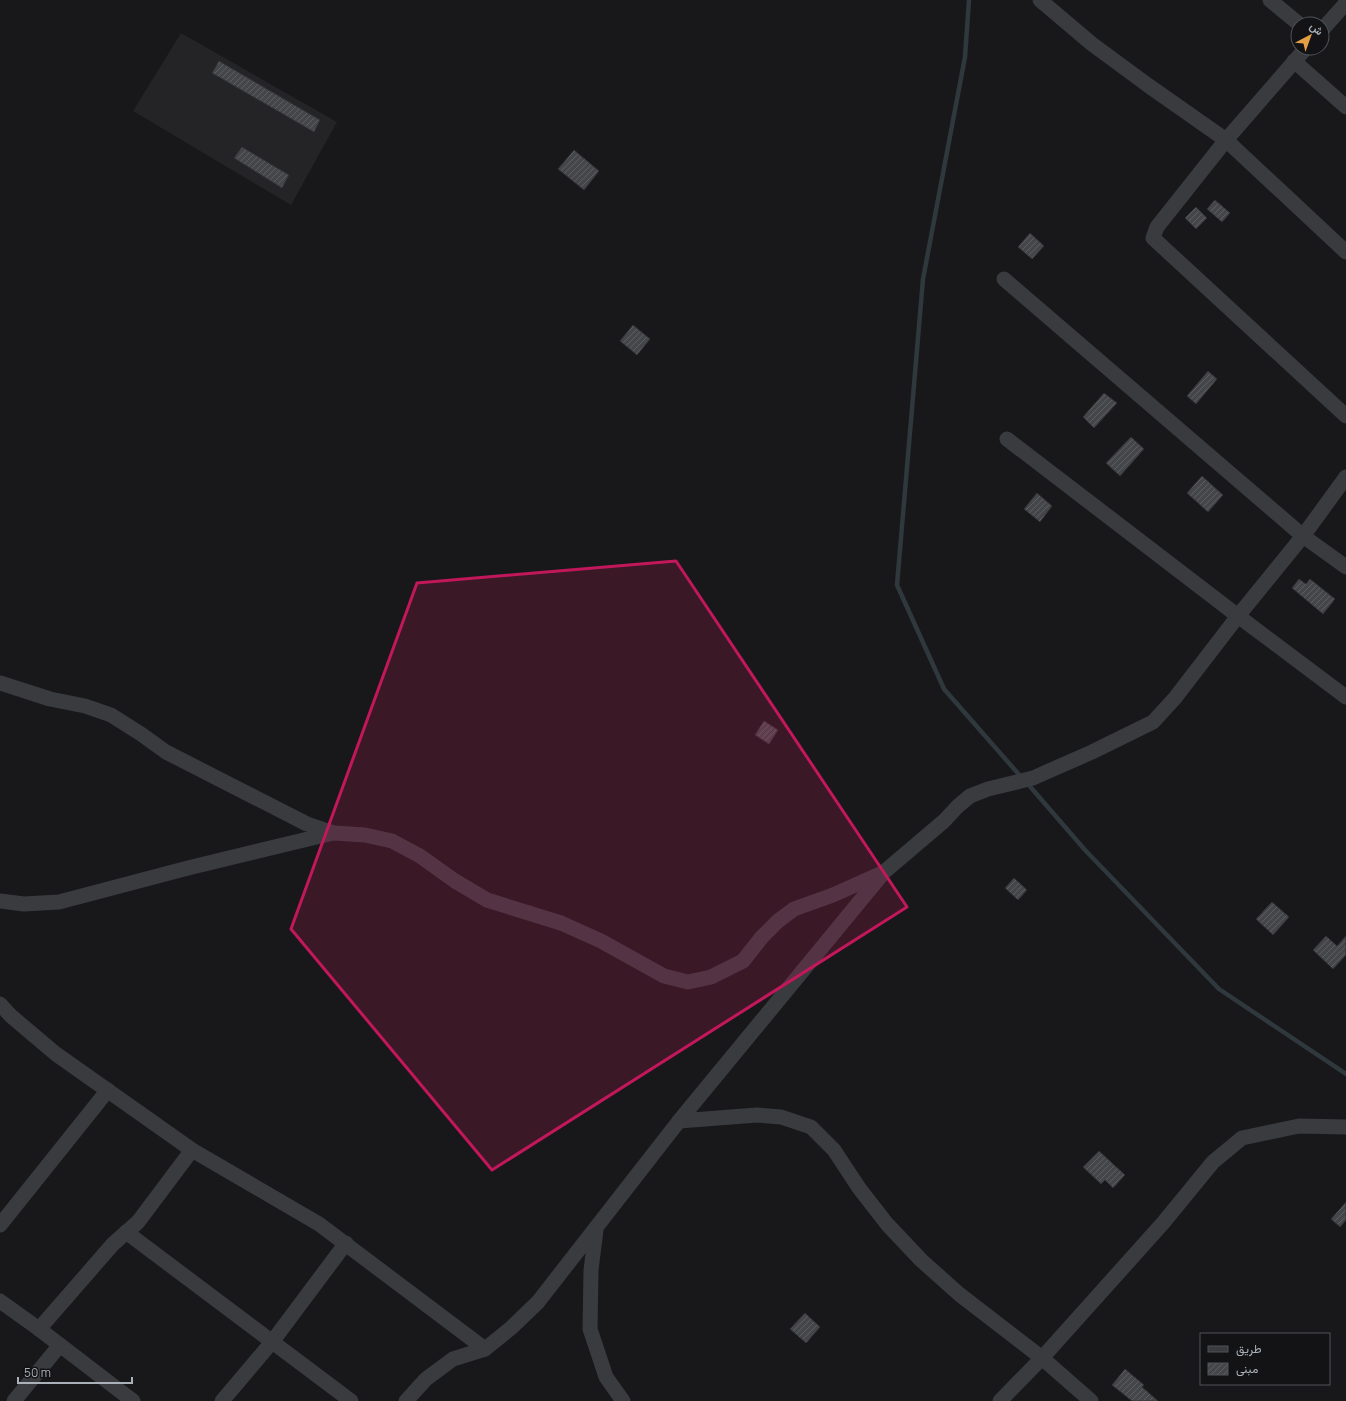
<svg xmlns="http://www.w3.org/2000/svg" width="1346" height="1401" viewBox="0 0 1346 1401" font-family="Manrope,Vazirmatn,sans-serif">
<defs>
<pattern id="building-hatch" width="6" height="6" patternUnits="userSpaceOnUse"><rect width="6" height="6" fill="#45464a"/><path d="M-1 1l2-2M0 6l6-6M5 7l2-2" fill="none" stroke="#5d5e62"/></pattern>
</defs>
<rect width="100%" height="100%" fill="#18181a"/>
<polygon fill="#242427" points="181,33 337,122 291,205 133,111"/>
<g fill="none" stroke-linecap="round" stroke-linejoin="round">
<g stroke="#2f383d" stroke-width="4.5">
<polyline points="969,0 965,57 923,279 897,585 944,689 1022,778"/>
<polyline points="1027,783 1085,850 1219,989 1346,1074"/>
</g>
</g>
<g fill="url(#building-hatch)" stroke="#323236">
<polygon points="219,61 320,120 314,132 212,73"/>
<polygon points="242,147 289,175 282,188 234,158"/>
<polygon points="574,150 599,171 584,190 558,169"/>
<polygon points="1215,200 1230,213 1222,222 1207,209"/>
<polygon points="1196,207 1207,218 1196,229 1185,218"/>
<polygon points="1030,233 1044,246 1032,259 1018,247"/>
<polygon points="633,325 650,339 637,355 620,341"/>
<polygon points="1208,371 1217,379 1196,404 1187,396"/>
<polygon points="1104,393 1117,403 1094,428 1083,417"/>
<polygon points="1131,437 1144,449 1120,476 1106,463"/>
<polygon points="1202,476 1223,495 1208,512 1187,493"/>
<polygon points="1037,493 1052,506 1040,522 1024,509"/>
<polygon points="1299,579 1306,584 1310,579 1335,599 1323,614 1292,588"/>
<polygon points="764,721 778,730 769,744 755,735"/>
<polygon points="1014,878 1027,890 1018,900 1005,888"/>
<polygon points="1272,902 1289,917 1273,935 1256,919"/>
<polygon points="1326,936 1337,946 1346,936 1346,955 1333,969 1313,950"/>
<polygon points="1099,1151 1125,1175 1113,1188 1105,1180 1101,1184 1083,1167"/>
<polygon points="1346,1202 1346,1220 1340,1227 1331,1219"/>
<polygon points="805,1313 820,1327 806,1343 790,1329"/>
<polygon points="1125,1369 1144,1385 1142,1387 1158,1401 1132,1401 1112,1385"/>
</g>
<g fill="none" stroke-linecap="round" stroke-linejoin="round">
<g stroke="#393b3f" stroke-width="15">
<polyline points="1040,0 1092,44 1149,86 1226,140 1346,252"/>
<polyline points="1270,0 1299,24"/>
<polyline points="1322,30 1346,3"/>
<polyline points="1306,48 1226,140 1157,227 1153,238 1346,416"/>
<polyline points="1294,61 1346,107"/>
<polyline points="1004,279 1303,536 1346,567"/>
<polyline points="1007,439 1238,616 1346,697"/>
<polyline points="0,683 50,699 85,706 111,715 141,734 166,752 307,824 334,833 365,835 392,841 420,856 455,881 487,900 561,923 601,941 664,976 688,982 711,977 743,961 762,937 778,921 794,909 833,895 882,873"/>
<polyline points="0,901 24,904 59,902 188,868 333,833"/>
<polyline points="0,1004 11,1016 56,1054 192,1150 319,1224 485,1349"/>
<polyline points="679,1121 757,1115 781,1117 811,1127 834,1150 859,1188 887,1224 921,1260 959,1294 1042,1358 1091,1401"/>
<polyline points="0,1225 108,1090"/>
<polyline points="596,1230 591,1270 590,1329 606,1377 623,1401"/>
<polyline points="126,1232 351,1401"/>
<polyline points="0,1301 39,1329 133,1401"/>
<polyline points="39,1329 113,1244 138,1222 192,1150"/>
<polyline points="14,1401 60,1345"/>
<polyline points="222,1401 272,1342 346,1243"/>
<polyline points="406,1401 426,1379 453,1359 485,1349 511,1328 538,1302 679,1121 884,872 944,821 958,806 970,796 988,789 1033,778 1092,752 1153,722 1175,698 1238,616 1303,536 1346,477"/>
<polyline points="1000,1401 1042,1358 1163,1223 1213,1162 1242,1138 1299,1126 1346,1127"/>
</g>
</g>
<path fill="#c2185b" fill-opacity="0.2" stroke="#c2185b" stroke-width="3" stroke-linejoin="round" d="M 676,561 L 907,907 L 492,1170 L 291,929 L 417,583 Z"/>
<rect x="1200" y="1333" width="130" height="52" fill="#131315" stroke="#505257"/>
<rect x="1208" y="1346" width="20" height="6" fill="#393b3f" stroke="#505257"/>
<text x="1236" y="1353" font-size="12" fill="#abb1b9">طريق</text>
<rect x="1208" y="1363" width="20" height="12" fill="url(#building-hatch)" stroke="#505257"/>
<text x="1236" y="1373" font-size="12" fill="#abb1b9">مبنى</text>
<g transform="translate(1310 36) rotate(41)"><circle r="19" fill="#131315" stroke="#505257"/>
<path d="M0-3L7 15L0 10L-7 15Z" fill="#e59f45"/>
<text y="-6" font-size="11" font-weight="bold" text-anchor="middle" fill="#abb1b9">ش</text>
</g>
<path d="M18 1377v6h114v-6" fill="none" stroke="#abb1b9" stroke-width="2"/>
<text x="24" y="1377" font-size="12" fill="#abb1b9" stroke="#131315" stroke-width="3" paint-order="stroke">50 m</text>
</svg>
